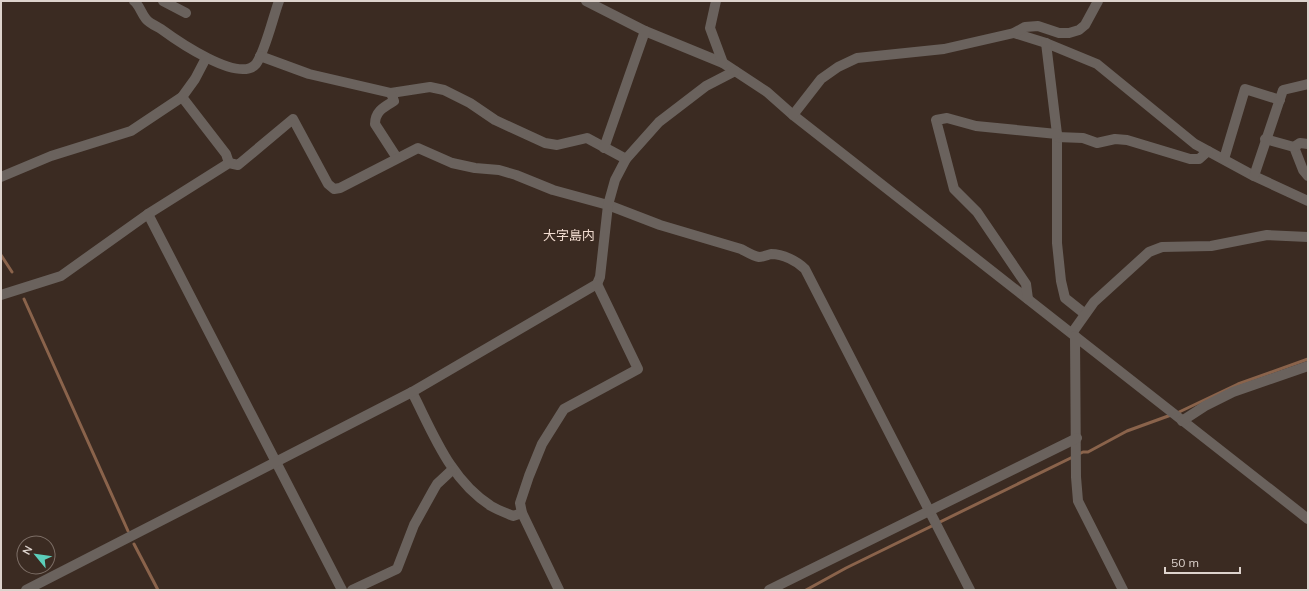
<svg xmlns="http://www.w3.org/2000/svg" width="1309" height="591" viewBox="0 0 1309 591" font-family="Mulish,'Noto Sans JP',sans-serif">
<rect width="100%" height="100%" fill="#3b2b22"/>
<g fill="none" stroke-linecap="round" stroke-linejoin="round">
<g stroke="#8a634b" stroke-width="3">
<polyline points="1,255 12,272"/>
<polyline points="24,299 128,531"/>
<polyline points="1177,413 1238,384 1308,359"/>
<polyline points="134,544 158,590"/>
<polyline points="806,590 846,568 1083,452 1088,452 1127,431 1171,415"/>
</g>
<g stroke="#6a625d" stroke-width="10">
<path d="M 134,1 C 140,6 141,13 146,19 C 149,23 156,26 161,29 C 176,40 239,84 256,64 C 265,52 273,17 279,1"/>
<polyline points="163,1 186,13"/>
<polyline points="586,1 645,31 723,63 767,92 793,115 1308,519"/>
<polyline points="716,1 710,28 723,63"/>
<polyline points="1014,33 1046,43 1097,64 1195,144 1254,176 1308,201"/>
<polyline points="1046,43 1057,134 1057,243 1061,281 1065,298 1085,314"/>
<polyline points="260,56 309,74 391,93 430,87 444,90 470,103 495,120 545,143 557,145 587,138 626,159"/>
<path d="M 391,93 L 394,101 C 384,107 375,111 375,124 L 397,158"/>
<polyline points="182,97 226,154 229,163"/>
<polyline points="793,115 821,79 838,67 857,58 944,49 1014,33 1025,27 1038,26 1059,33 1069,33 1079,30 1085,25 1098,1"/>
<polyline points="1057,137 1083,138 1097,143 1115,139 1127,140 1190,159 1199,159 1208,151"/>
<polyline points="1265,139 1294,147 1303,170 1308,176"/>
<polyline points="1294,147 1300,143 1308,144"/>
<polyline points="604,148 645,31"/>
<polyline points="1224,159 1245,89 1280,100"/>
<polyline points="1254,176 1283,90 1308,84"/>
<polyline points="1,177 51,156 131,131 182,97 195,79 206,58"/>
<polyline points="148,214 342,590"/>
<path d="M 1,295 L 61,276 L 148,214 L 229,163 L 238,165 L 293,119 L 328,184 L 334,189 L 340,188 L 418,148 L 452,163 L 475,168 L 499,170 L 516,175 L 553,190 L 608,205 L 660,225 L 741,249 C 747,252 753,256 759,257 C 763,257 767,255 771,254 C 783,254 797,261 805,269 L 970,590"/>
<polyline points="1028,299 1026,284 977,212 954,189 936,120 947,118 976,126 1057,134"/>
<polyline points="1072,333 1094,302 1149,252 1162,247 1211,246 1267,235 1308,237"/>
<polyline points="1075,336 1076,477 1078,501 1123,590"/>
<path d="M 412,392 C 433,433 450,480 491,506 C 498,510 506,513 513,516 L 522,513"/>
<polyline points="1182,421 1205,406 1233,392 1308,366"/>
<polyline points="26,590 412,392 597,284 600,277 608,205 615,180 626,159 659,122 706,86 735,71"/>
<polyline points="352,590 397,569 414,525 434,489 437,484 452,470"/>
<polyline points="559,590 522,513 520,503 529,476 542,444 564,409 638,369 597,284"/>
<polyline points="769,590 1077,438"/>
</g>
</g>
<g text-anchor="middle" stroke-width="3" stroke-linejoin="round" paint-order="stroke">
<g font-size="13" fill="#f1dcd0" stroke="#3b2b22">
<text x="569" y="240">大字島内</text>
</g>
</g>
<rect width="1309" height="591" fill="none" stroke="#ddd3cd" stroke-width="4"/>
<g transform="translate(36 555) rotate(299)"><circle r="19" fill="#3b2b22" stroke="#7c6e66"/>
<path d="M0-3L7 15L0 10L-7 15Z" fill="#5cceba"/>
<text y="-6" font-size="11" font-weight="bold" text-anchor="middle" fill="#ddd3cd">N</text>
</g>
<path d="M1165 567v6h75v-6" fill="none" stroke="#ddd3cd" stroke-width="2"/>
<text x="1171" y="567" font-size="12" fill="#ddd3cd" stroke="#3b2b22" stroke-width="3" paint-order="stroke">50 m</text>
</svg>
